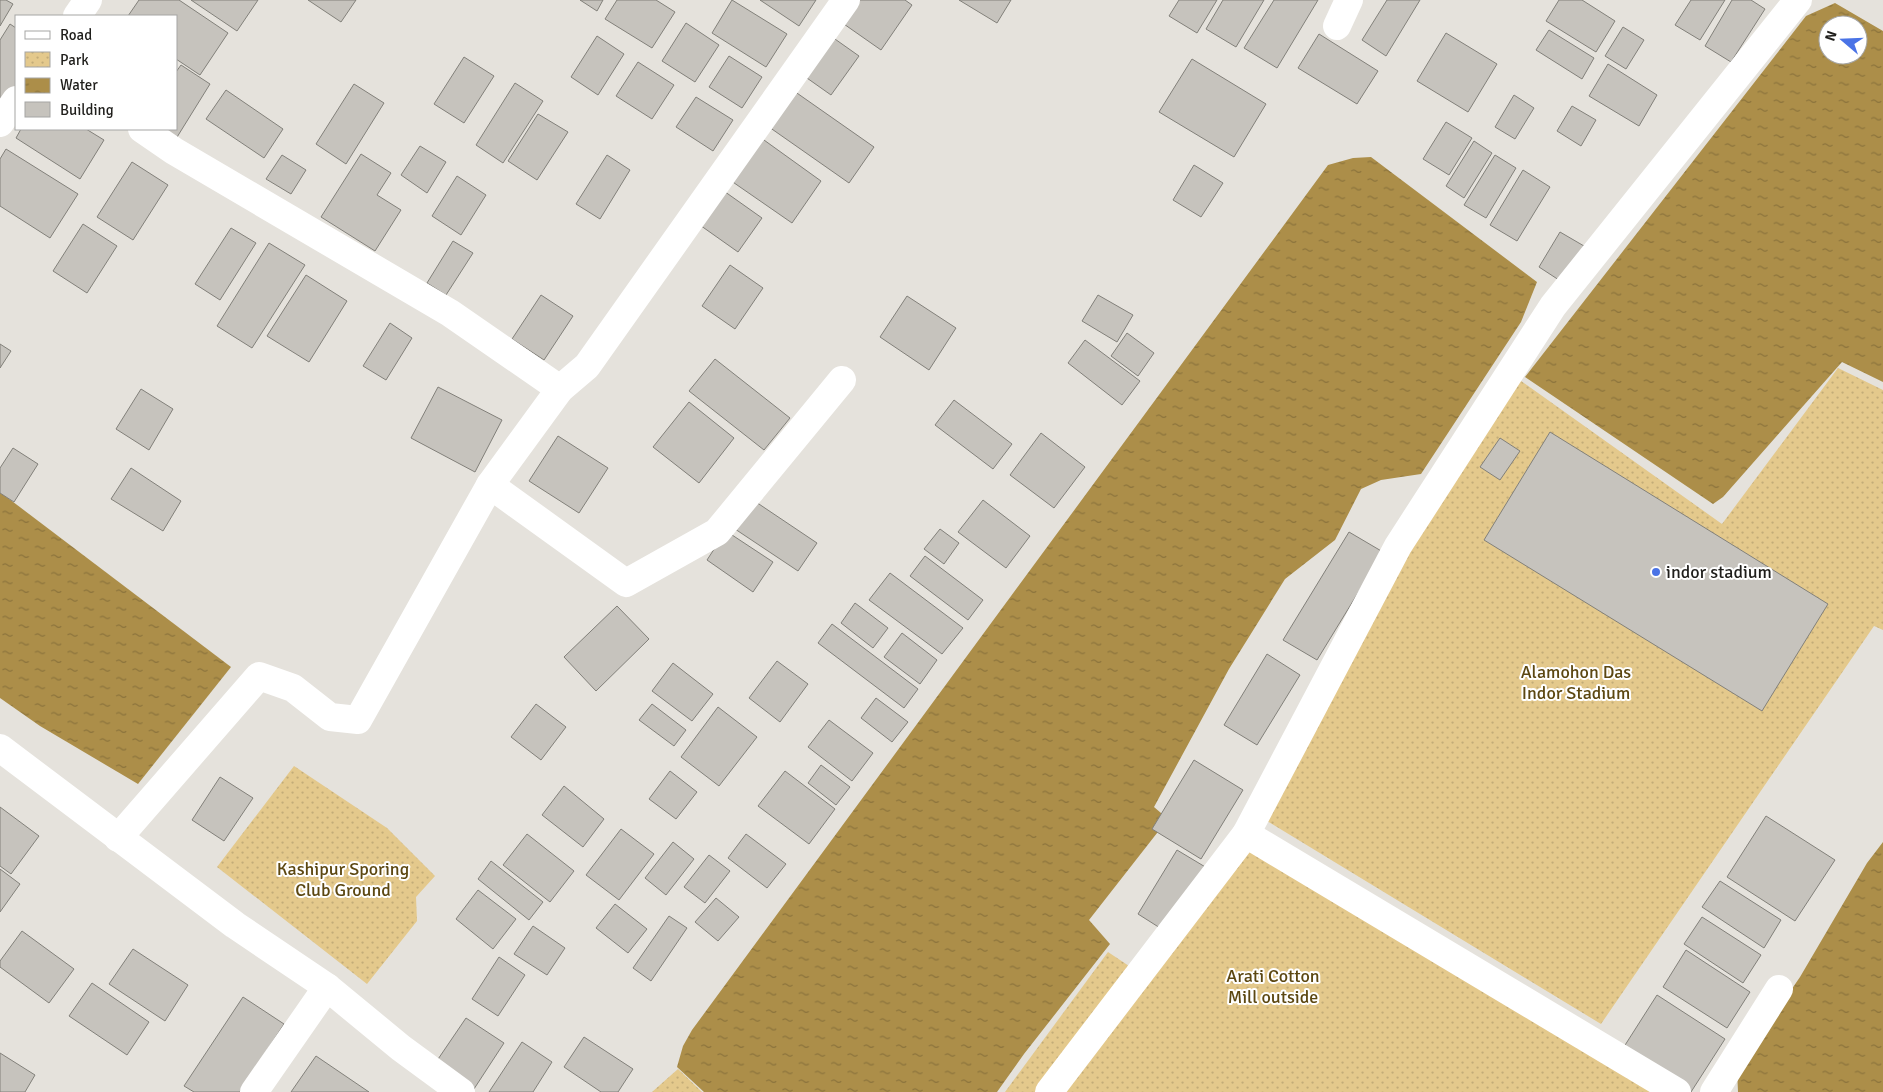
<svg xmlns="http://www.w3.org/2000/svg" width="1883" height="1092" viewBox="0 0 1883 1092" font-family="Signika,sans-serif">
<defs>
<pattern id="park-dots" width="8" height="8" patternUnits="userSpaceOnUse" patternTransform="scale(1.25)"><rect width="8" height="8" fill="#e4c98c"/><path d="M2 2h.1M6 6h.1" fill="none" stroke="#c3ac78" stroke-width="1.8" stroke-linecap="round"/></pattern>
<pattern id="water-ripples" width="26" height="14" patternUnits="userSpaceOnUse" patternTransform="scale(1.25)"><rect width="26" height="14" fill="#ac8e49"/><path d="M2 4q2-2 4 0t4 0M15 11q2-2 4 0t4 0" fill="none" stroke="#8b733c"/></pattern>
</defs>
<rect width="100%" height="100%" fill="#e5e2dc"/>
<g fill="url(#park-dots)">
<polygon points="1838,368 1883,390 1883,630 1874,626 1601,1024 1262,818 1430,505 1514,376 1722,524"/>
<polygon points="294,766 387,828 435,876 416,897 417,921 367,984 217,867"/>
<polygon points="1244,846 1651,1092 1065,1092"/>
<polygon points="1108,952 1132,968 1035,1092 1005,1092"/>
<polygon points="678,1069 702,1092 652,1092"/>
</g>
<g fill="url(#water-ripples)" fill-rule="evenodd">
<path d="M 1835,3 L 1883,31 L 1883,382 L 1842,362 L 1723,497 L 1713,504 L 1525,377 L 1806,16 ZM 1828,25 L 1858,25 L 1858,55 L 1828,55 Z"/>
<polygon points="1371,157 1537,282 1521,322 1421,474 1381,480 1361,489 1335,540 1285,579 1229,669 1154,807 1168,819 1089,920 1110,944 1024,1054 997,1092 704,1092 677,1067 683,1046 692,1030 1328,165 1353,158"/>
<polygon points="0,492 231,667 138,784 40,726 0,698"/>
<polygon points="1883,842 1883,1092 1738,1092 1737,1069 1800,977 1867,863"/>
</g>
<g fill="#c6c3bd" stroke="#82807a">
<polygon points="0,0 6,0 13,4 0,26"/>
<polygon points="139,0 179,0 228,33 200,75 176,59 176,16 128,16"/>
<polygon points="191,0 258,0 237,31"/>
<polygon points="308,0 356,0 341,22"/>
<polygon points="580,0 603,0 597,11"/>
<polygon points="617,0 656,0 675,12 652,48 605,19"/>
<polygon points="732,0 787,34 766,67 712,33"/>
<polygon points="760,0 816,0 799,26"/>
<polygon points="857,0 905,0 912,5 881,50 841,22"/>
<polygon points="959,0 1011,0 997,23"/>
<polygon points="1179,0 1217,0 1197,33 1169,16"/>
<polygon points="1223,0 1264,0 1236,47 1206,29"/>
<polygon points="1274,0 1318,0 1277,68 1244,48"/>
<polygon points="1387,0 1420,0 1386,56 1362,40"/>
<polygon points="1559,0 1582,0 1615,21 1596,52 1546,21"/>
<polygon points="1691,0 1725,0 1700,40 1675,25"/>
<polygon points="1732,0 1751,0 1765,9 1731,62 1705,46"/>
<polygon points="686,23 719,45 695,82 662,61"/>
<polygon points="10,24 16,28 16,86 0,111 0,40"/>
<polygon points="1623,27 1644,40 1626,69 1605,56"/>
<polygon points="1549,30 1594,58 1582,79 1536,50"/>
<polygon points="825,32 859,56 831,95 797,71"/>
<polygon points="1446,33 1497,64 1468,112 1417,81"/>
<polygon points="1319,34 1378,71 1357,104 1298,68"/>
<polygon points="597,36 624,54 598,95 571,77"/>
<polygon points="729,56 762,77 742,108 709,87"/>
<polygon points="464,57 494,76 464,123 434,104"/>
<polygon points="1192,59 1266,104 1234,157 1159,112"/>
<polygon points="638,62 674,85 652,119 616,96"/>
<polygon points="1608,64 1657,95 1639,126 1589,96"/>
<polygon points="181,65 210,84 174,142 153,129 176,129 176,72"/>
<polygon points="515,83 543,101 503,163 476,145"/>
<polygon points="354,84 384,103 346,164 316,144"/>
<polygon points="226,90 283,129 264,158 206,119"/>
<polygon points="794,91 874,147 849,183 769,127"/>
<polygon points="1514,95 1534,108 1515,139 1495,127"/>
<polygon points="696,97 733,120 713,151 676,127"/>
<polygon points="1572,106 1596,120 1581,146 1557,131"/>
<polygon points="538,114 568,132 537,180 508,161"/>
<polygon points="1446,122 1472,138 1449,175 1423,159"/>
<polygon points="21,129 86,129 104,140 80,179 16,138"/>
<polygon points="757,135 821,181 792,223 727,178"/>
<polygon points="1474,141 1492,153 1464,198 1446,186"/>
<polygon points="420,146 446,162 427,193 401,175"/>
<polygon points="6,149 78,194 50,238 0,206 0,159"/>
<polygon points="361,154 391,173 377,195 401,210 375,251 321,217"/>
<polygon points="282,155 306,170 291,194 266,179"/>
<polygon points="607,155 630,170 600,219 576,204"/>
<polygon points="1495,155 1516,168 1486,218 1464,205"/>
<polygon points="132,162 168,185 133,240 97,217"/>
<polygon points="1194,165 1223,183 1201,217 1173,200"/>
<polygon points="1523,170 1550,187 1517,241 1490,225"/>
<polygon points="457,176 486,195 461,235 432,216"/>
<polygon points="721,189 762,218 738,252 697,223"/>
<polygon points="83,224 117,246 87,293 53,271"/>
<polygon points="231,228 256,243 220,300 195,284"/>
<polygon points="1560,232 1584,246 1562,282 1539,267"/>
<polygon points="453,241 473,253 446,295 427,283"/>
<polygon points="269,243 305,265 252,348 217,326"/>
<polygon points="730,265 763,288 735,329 702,306"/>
<polygon points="306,275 347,301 309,362 267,336"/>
<polygon points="541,295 573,316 544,360 512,339"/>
<polygon points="1098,295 1133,315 1117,342 1082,321"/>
<polygon points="907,296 956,328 929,370 880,337"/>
<polygon points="390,323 412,338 386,380 363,366"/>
<polygon points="1127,333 1154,353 1138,376 1111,356"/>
<polygon points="1085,340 1140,381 1122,405 1068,363"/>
<polygon points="0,344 11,351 0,368"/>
<polygon points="715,359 790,418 764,450 689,391"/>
<polygon points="438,387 502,420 475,472 411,438"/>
<polygon points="141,389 173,409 149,450 116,429"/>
<polygon points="954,400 1012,444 993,469 935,425"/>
<polygon points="689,402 734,438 699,483 653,447"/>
<polygon points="1550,432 1828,604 1762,711 1484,540"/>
<polygon points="1041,433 1085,467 1054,508 1010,475"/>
<polygon points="558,436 608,468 579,513 529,481"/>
<polygon points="1500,438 1520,451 1500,480 1480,467"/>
<polygon points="13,448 38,464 14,502 0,493 0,468"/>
<polygon points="131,468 181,501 163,531 111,499"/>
<polygon points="747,496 817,543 798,571 729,525"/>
<polygon points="983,500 1030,536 1006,568 958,532"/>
<polygon points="940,529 959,543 944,564 924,549"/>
<polygon points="726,531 773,562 753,592 707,560"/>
<polygon points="1349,532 1383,552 1317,660 1283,640"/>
<polygon points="925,556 983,600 968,620 910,576"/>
<polygon points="890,573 963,628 942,654 869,600"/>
<polygon points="855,603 888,628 873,648 841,623"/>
<polygon points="617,606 649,639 596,691 564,657"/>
<polygon points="832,624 918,689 904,708 818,643"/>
<polygon points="902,633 937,660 920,684 884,657"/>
<polygon points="1267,654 1300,675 1257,745 1224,725"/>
<polygon points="777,661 808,684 780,722 749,698"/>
<polygon points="673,663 713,694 692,721 652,691"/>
<polygon points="876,698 908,722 892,742 861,718"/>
<polygon points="536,704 566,727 541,760 511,737"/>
<polygon points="652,704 686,730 674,746 639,720"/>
<polygon points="718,707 757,737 719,786 681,757"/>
<polygon points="829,720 873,753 852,781 808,747"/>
<polygon points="1194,760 1243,790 1201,859 1152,829"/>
<polygon points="821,765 850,787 836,805 808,783"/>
<polygon points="670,771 697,792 676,819 649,799"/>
<polygon points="785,771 835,809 809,844 758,806"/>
<polygon points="220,777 253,798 224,841 192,820"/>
<polygon points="564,786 604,819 583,847 542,815"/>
<polygon points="0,807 39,836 11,874 0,866"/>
<polygon points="1766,816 1835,860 1795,921 1727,877"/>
<polygon points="621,829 654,854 619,900 586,875"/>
<polygon points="527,834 574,871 550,902 503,865"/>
<polygon points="746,834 786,864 767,888 728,858"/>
<polygon points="673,842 694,859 666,895 645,878"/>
<polygon points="1177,850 1207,868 1168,933 1138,914"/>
<polygon points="709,855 730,871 705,903 684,887"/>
<polygon points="491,861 543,902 529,920 478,879"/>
<polygon points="0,869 20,884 0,912"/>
<polygon points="1720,881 1781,920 1764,948 1702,907"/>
<polygon points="478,890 516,919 493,949 456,919"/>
<polygon points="716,898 739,917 718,941 695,922"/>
<polygon points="615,904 647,929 628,953 596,928"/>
<polygon points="669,916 687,928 651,981 633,968"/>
<polygon points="1702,917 1761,955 1743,983 1684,944"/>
<polygon points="533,926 565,948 547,975 514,954"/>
<polygon points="22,931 74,969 49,1003 0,967 0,961"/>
<polygon points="133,949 188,985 165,1021 109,984"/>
<polygon points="1686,950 1750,992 1727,1028 1663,987"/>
<polygon points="499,957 525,975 498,1016 472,999"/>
<polygon points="92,983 149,1022 127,1055 69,1016"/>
<polygon points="1657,995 1725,1039 1691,1092 1681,1092 1620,1053"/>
<polygon points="243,997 284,1024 240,1092 194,1092 184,1086"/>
<polygon points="466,1018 504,1043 472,1092 432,1068"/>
<polygon points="584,1037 633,1069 618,1092 601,1092 564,1067"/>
<polygon points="522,1042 552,1062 533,1092 489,1092"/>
<polygon points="0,1053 35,1075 25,1092 0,1092"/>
<polygon points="316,1056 369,1092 291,1092"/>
</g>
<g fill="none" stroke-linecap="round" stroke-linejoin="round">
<g stroke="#fff" stroke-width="28">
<polyline points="77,16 88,0"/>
<polyline points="1337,26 1349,0"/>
<polyline points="0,123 16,100"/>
<polyline points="142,129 174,151 450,313 560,389"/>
<polyline points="490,485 626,583 717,532 842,380"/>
<polyline points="0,748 235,925 327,987 401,1048 461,1092"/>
<polyline points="1246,834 1398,546 1553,306 1798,0"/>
<polyline points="118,838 259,676 293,688 330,717 358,720 490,485 560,389 587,366 846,0"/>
<polyline points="254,1092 327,987"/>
<polyline points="1049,1092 1246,834 1677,1092"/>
<polyline points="1714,1092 1779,989"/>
</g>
</g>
<circle fill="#4a73e6" stroke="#fff" stroke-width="2" cx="1656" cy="572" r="5"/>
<g text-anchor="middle" stroke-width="4" stroke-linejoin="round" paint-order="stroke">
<g font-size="18" fill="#1f1e1b" stroke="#fff" text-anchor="start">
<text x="1666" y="578">indor stadium</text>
</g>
<g font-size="18" fill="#5c4711" stroke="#fff">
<text x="1576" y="678">Alamohon Das<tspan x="1576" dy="21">Indor Stadium</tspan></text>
<text x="343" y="875">Kashipur Sporing<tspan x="343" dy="21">Club Ground</tspan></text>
<text x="1273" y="982">Arati Cotton<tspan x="1273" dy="21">Mill outside</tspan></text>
</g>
</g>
<rect x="15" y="15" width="162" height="115" fill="#ffffff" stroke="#a5a5a4"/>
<rect x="25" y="31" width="25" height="8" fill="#ffffff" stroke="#a5a5a4"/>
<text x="60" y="40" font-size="15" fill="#1f1e1b">Road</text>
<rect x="25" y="52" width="25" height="15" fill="url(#park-dots)" stroke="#a5a5a4"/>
<text x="60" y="65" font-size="15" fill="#1f1e1b">Park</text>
<rect x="25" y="78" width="25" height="15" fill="url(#water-ripples)" stroke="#a5a5a4"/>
<text x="60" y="90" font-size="15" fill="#1f1e1b">Water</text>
<rect x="25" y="102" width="25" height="15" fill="#c6c3bd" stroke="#a5a5a4"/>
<text x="60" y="115" font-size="15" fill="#1f1e1b">Building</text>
<g transform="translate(1843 40) rotate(289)"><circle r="24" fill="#ffffff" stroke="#a5a5a4"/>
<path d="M0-4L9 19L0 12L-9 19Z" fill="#4a73e6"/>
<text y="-8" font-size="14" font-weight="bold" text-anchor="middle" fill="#1f1e1b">N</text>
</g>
</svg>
